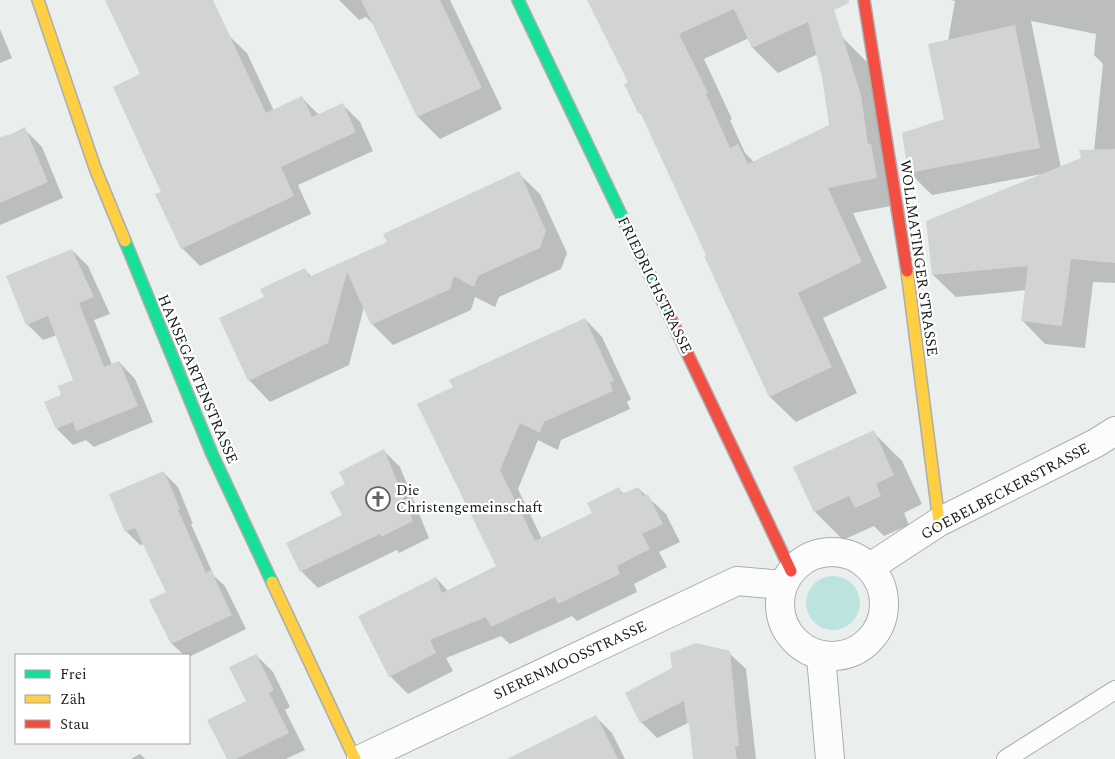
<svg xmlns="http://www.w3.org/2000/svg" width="1115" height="759" viewBox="0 0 1115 759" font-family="Spectral,serif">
<rect width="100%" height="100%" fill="#eaeeed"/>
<circle fill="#bce4df" cx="833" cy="603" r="27"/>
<g fill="#0003" fill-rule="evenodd">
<polygon points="107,0 182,0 228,35 247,53 274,111 302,98 319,115 342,104 360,122 373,151 298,185 311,214 200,266 182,248 162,192 142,75"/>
<polygon points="339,0 450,0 502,109 440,139 418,117 376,27 366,17 359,20"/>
<path d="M 591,0 L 825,0 L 843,38 L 868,63 L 902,204 L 853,213 L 887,288 L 823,318 L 857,393 L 796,422 L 770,397 L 706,256 L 708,255 L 643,116 L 639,112 L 630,83 ZM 749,38 L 753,48 L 778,73 L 818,54 L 823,77 L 831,126 L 754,162 L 745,153 L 730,120 L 732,119 L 704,59 Z"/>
<path d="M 951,0 L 1115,0 L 1115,283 L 1093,282 L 1085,348 L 1045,344 L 1023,321 L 1027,290 L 956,297 L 933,275 L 1042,174 L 932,195 L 909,172 L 945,120 L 948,41 L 955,1 ZM 1031,21 L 1096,34 L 1094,55 L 1103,64 L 1094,151 L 1083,159 L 1061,168 Z"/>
<polygon points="0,29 12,58 0,63"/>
<polygon points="26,131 42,147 63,198 0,225 0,139"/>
<polygon points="518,173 540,194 567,253 561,269 499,297 495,307 475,297 471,310 393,345 372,324 364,307 349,365 270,402 249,380 265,298 305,270 312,277 388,242"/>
<polygon points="72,250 88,266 110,314 94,320 112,365 119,362 135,379 153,422 94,447 86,440 73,445 57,429 63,396 75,380 57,335 43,340 27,324"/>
<polygon points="585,319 602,337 631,399 627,402 630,409 561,440 558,450 538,440 518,489 542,539 594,513 619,489 625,495 638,488 666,514 680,542 659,552 667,567 634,584 637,592 577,621 572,616 510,644 501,636 446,658 453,671 408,694 390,676 436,578 448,591 498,567 419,405"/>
<polygon points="873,432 902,461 922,504 904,513 909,525 884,536 874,526 843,540 815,512"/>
<polygon points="383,450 400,467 429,538 399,553 397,550 318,588 301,571 344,516 347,484"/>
<polygon points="164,473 178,487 193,524 191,524 214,576 225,586 246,629 189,657 189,655 184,655 172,644 151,601 168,592 144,544 140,545 126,531"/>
<polygon points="729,653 746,669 756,759 694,759 690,725 688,723 657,738 641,722"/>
<polygon points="256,655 273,672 290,707 285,710 305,750 286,759 228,759 247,702"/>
<polygon points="596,717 612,733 625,759 510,759"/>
<polygon points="140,754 145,759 131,759"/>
</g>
<g fill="#d2d4d3" fill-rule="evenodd">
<polygon points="105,0 213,0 266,113 302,96 312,117 343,103 356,132 281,167 294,196 181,249 155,194 161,192 113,87 140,74"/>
<polygon points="361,0 440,0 482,88 417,117"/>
<path d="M 587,0 L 849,0 L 849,3 L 834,10 L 861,95 L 868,144 L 871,143 L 877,178 L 828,188 L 862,262 L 798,293 L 832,367 L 769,397 L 704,256 L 706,255 L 640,112 L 638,113 L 624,84 L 628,82 ZM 734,9 L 752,48 L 808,22 L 822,77 L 829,125 L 748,164 L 738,144 L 730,148 L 706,94 L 708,93 L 679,34 Z"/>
<polygon points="1015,25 1040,148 908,173 902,133 944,119 928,44"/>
<polygon points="25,127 48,182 0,203 0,137 12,134"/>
<polygon points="1115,149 1115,263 1071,259 1062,326 1021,321 1028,266 932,275 926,221 1081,158 1079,150"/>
<polygon points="519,171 546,231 540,248 478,276 474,287 454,276 450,289 371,325 347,272 328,343 248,381 219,318 264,297 260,289 305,268 309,277 387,242 383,234"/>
<polygon points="72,249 94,297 79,303 104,367 119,361 138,406 76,431 73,422 56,429 44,402 61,395 58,386 73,380 48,316 26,325 6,276"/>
<polygon points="585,318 614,381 610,383 613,391 544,422 540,433 520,423 500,470 535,541 592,513 587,503 619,487 622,494 638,487 643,496 648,494 663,524 642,534 650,549 617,566 620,574 558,604 555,597 491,627 486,617 430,640 436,653 389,677 358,616 436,577 442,593 496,566 417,404 453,387 449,380"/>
<polygon points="874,430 894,475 876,484 881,496 855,508 849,496 814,512 793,467"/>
<polygon points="384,449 413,521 381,537 380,534 300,572 286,543 342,515 330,492 345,484 339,472"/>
<polygon points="164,471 180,509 178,510 206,573 211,570 232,615 171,644 149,600 166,592 135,528 125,532 109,494"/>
<polygon points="696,643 730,651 739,746 735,746 737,759 693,759 689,723 687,723 684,701 640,723 625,693 672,668 670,653"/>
<polygon points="256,654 274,690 269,693 289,733 236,759 227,759 207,720 246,701 229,667"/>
<polygon points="596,715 618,759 507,759"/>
</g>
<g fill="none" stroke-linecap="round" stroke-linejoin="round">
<g stroke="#acaeae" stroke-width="20">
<polyline id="lane" points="1006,759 1115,690"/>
</g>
<g stroke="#acaeae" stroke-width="30">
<g id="street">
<circle cx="832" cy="604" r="52"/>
<polyline points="870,567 939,522 1096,443 1115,431"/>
<polyline points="821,657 830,759"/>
<polyline points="361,759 737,581 783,585"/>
</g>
</g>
<g stroke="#acaeae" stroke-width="14">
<g id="fast">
<polyline points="518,0 670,317"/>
<polyline points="125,241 212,454 272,582"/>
</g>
</g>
<g stroke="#acaeae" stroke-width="14">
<g id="slow">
<polyline points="38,0 95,168 125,241"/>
<polyline points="907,271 939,522"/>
<polyline points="272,582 355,759"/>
</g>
</g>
<g stroke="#acaeae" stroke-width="14">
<g id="jam">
<polyline points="864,0 907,271"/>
<polyline points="670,317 791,571"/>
</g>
</g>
<use href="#lane" stroke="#fcfcfc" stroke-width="18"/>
<use href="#street" stroke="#fcfcfc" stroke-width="28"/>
<use href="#fast" stroke="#16e098" stroke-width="11"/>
<use href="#slow" stroke="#ffcf43" stroke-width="11"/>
<use href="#jam" stroke="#f24e42" stroke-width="11"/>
</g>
<defs>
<g id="church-ring" transform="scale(1.25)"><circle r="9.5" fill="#fff" stroke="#636665" stroke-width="1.5"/><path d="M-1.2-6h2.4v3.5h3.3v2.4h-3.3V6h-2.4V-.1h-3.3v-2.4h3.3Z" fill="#636665"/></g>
</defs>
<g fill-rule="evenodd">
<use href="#church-ring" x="378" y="499"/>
</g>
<g text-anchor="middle" stroke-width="4.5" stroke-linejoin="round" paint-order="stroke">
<g font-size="15" fill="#1a1c1c" stroke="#fff">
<text transform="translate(919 258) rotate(82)" y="5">WOLLMATINGER STRASSE</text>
<text transform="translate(655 285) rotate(64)" y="5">FRIEDRICHSTRASSE</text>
<text transform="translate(198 379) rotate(67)" y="5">HANSEGARTENSTRASSE</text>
<text transform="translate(1005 491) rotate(-28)" y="5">GOEBELBECKERSTRASSE</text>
<text transform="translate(570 660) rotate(-25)" y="5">SIERENMOOSSTRASSE</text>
</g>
<g font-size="15" fill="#1a1c1c" stroke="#fff" text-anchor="start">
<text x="396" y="495">Die<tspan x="396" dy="17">Christengemeinschaft</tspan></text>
</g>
</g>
<rect x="15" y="654" width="175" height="90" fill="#ffffff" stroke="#a3a4a4"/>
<rect x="25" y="670" width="25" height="8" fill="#16e098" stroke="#a3a4a4"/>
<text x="60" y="679" font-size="15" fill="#1a1c1c">Frei</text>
<rect x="25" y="695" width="25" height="8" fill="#ffcf43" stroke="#a3a4a4"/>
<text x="60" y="704" font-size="15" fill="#1a1c1c">Zäh</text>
<rect x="25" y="720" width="25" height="8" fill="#f24e42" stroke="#a3a4a4"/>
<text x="60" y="729" font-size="15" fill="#1a1c1c">Stau</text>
</svg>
